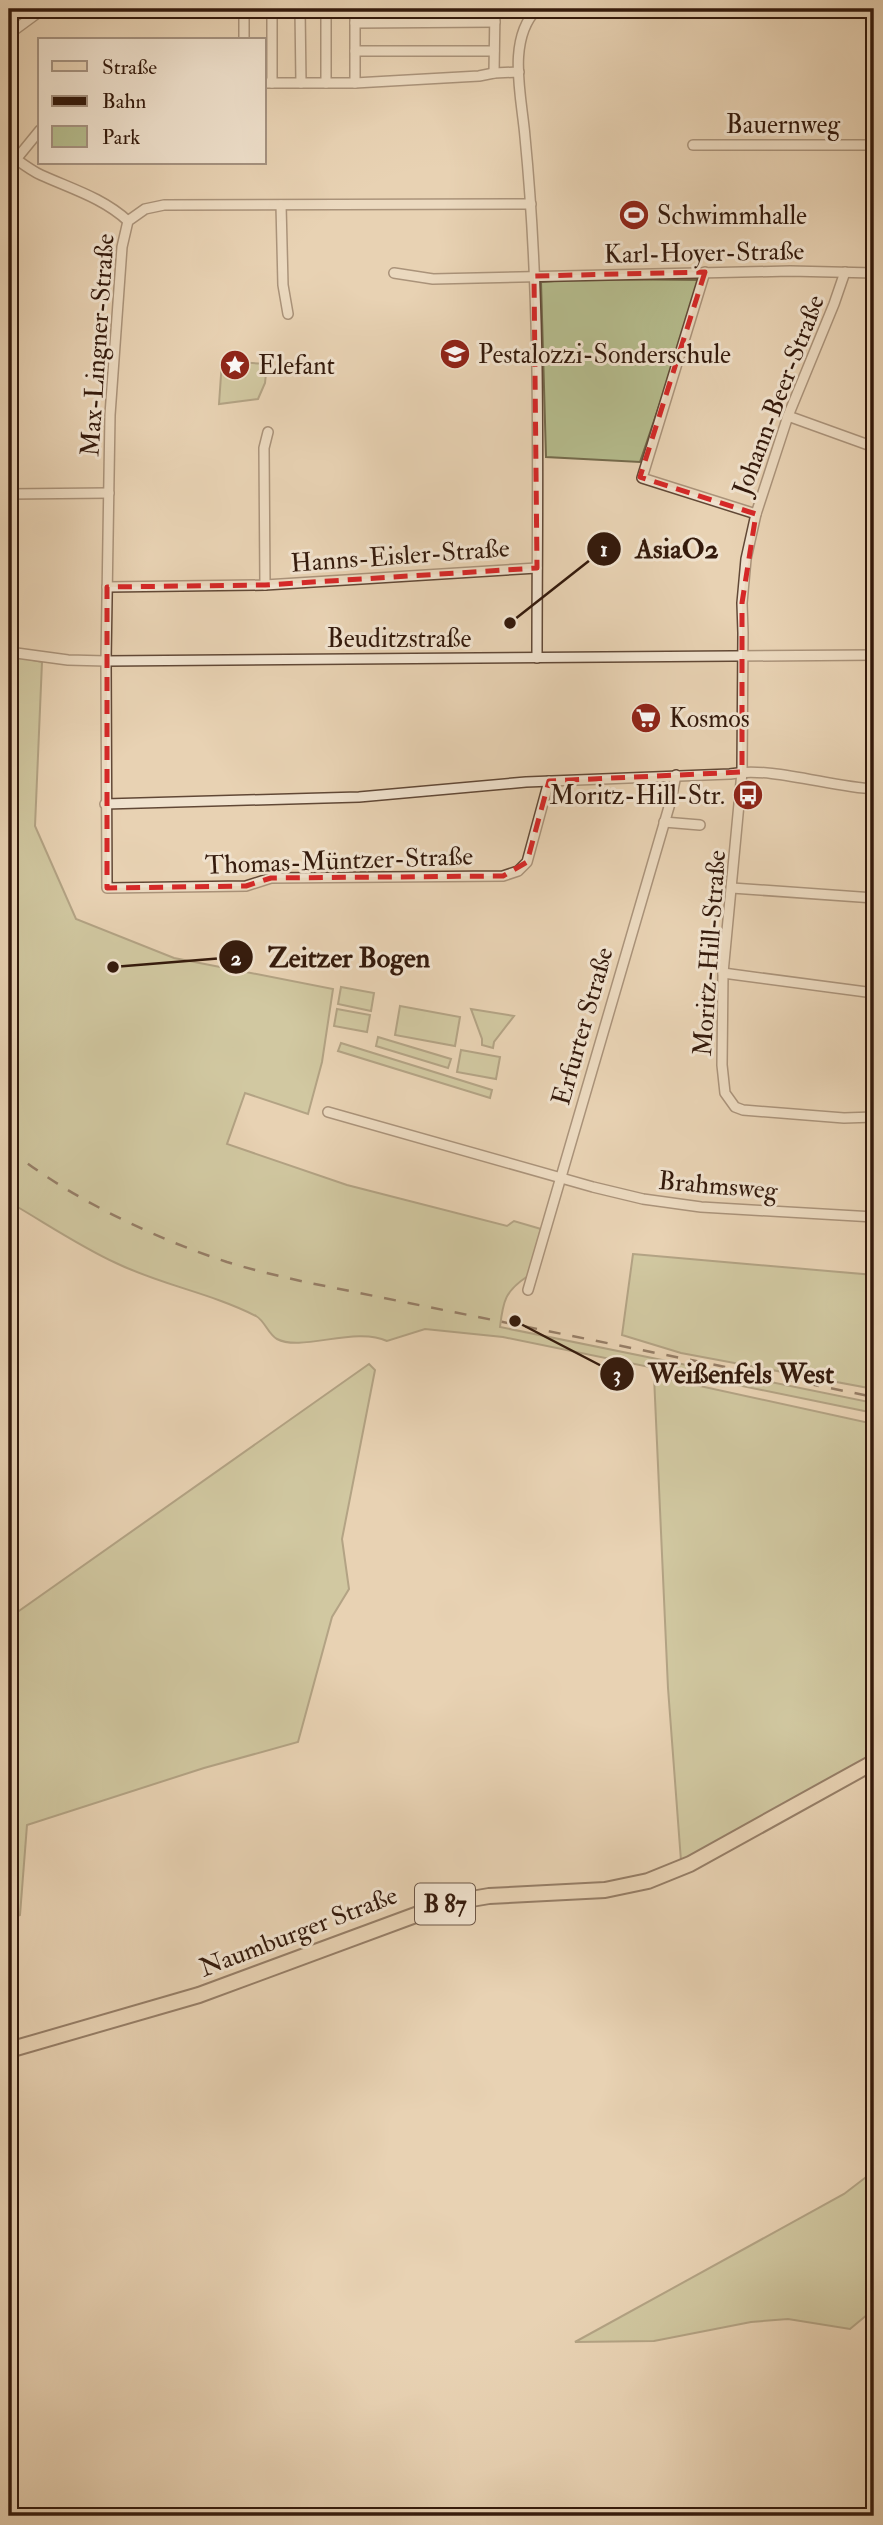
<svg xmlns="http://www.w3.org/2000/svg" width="883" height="2525" viewBox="0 0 883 2525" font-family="'IM FELL Double Pica',serif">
<rect width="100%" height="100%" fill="#e8d2b3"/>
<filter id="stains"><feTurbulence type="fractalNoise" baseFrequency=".00286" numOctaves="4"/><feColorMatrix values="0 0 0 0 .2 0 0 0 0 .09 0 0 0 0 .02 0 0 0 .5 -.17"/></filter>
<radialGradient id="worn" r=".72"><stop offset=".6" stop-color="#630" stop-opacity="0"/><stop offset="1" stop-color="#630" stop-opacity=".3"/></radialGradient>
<g fill="#b5bc8d" stroke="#746b4c" stroke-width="2">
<polygon points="580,279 702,280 640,462 546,457 541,282"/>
<polygon points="222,361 267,364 265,383 258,399 219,404"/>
<path d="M 9,655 L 42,662 L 35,826 L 76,919 L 174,958 L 333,989 L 322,1062 L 308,1114 L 245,1093 L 227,1144 L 347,1185 L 507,1226 L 514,1221 L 541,1229 L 528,1276 C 505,1291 503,1301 500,1327 L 874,1403 L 874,1413 L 503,1337 L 425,1329 L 387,1341 C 356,1326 301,1352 277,1339 C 268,1334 265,1321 256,1316 C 211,1293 161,1285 116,1263 C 79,1246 44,1222 9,1202 Z"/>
<polygon points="341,987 374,993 371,1011 338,1004"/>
<polygon points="400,1006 460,1017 455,1046 395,1035"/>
<polygon points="337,1009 370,1015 367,1032 334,1026"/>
<polygon points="471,1009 514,1016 494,1042 493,1048 482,1045 482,1039"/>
<polygon points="378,1037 451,1059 448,1068 376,1046"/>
<polygon points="341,1043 492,1090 490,1098 338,1051"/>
<polygon points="461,1050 500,1057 496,1079 457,1072"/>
<polygon points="633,1254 874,1275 874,1389 681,1353 622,1335"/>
<polygon points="369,1364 375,1370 342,1539 349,1589 332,1617 298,1742 204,1768 27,1825 20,1915 9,1919 9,1618"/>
<polygon points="654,1376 874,1424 874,1757 681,1861 668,1688"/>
<polygon points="874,2171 874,2309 850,2329 788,2319 751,2322 654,2341 575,2342 844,2194"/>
</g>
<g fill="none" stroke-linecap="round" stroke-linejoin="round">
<g stroke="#614836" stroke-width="12">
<g id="street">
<polyline points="300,9 301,83"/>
<polyline points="355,9 355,83"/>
<polyline points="355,23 495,22"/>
<polyline points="9,34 43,9"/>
<polyline points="244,40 244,9"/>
<polyline points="355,51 494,51"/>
<polyline points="494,73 495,9"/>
<polyline points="264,83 355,83 479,76 494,73 519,72"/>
<polyline points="272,83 272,9"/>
<polyline points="326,83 326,9"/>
<polyline points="693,145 874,145"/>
<path d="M 9,154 C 19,161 30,170 41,175 C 72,189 103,198 128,221"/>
<polyline points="9,168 40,130"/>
<polyline points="531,204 164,205 145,209 128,221 122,247 110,415 106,661 107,888 246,886 271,878 503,876 518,871 527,862 549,781"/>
<polyline points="281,205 283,285 288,314"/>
<polyline points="705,272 642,478 756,514"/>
<polyline points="845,272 834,304 788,416 756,514 746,559 742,603 743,633 742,772 723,973 722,1065 725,1093 735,1107 743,1110 844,1118 874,1117"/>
<polyline points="394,273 433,279 790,271 874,273"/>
<polyline points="788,416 874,447"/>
<polyline points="9,494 109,493"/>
<polyline points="265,585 264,448 268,432"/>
<polyline points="107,587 265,585 537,568"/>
<polyline points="9,652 68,660 106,661 874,655"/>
<path d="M 537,658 C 537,485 542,310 525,137 C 522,98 506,40 537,9"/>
<path d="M 105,804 L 359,797 L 526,782 L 730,774 C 771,766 830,787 874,789"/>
<polyline points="664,822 700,825"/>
<polyline points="732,888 874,898"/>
<polyline points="723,973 874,993"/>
<polyline points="328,1112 593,1187 643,1199 701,1207 874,1217"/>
<polyline points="528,1290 671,800 676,775"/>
</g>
</g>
<g stroke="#341a0c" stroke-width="18">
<polyline id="primary" points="9,2050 199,1995 448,1903 489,1896 605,1890 648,1881 690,1864 874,1762"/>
</g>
<use href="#street" stroke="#f0e2ce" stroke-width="9"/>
<use href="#primary" stroke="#e8d2b3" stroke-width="14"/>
<path stroke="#341a0c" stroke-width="2.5" stroke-dasharray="12 12" stroke-linecap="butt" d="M 9,1149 C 67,1197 156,1239 227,1262 C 253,1270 279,1276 305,1282 L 874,1397"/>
</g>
<path d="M0 0H883V2525H0ZM 705,272 L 640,477 L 756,514 L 742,603 L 742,772 L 549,781 L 527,862 L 503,876 L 271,878 L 246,886 L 107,888 L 107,587 L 265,585 L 537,568 L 534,276 Z" fill="#e8d2b3" fill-opacity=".55" fill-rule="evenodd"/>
<path fill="none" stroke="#d62828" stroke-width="5" stroke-dasharray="14 9" stroke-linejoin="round" d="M 705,272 L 640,477 L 756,514 L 742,603 L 742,772 L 549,781 L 527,862 L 503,876 L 271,878 L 246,886 L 107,888 L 107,587 L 265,585 L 537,568 L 534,276 Z"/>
<defs>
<g id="stadium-disc" transform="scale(1.575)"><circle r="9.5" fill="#8f2418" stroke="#f0e2ce"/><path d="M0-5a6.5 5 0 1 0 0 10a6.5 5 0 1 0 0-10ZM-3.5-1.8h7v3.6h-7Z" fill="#fff"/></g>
<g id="school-disc" transform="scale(1.575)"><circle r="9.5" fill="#8f2418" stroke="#f0e2ce"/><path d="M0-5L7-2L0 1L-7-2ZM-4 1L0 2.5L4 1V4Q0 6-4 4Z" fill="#fff"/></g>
<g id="sight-disc" transform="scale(1.575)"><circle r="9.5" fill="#8f2418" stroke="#f0e2ce"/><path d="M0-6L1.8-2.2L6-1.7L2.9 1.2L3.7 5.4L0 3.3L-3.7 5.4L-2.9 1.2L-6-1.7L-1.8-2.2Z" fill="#fff"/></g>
<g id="supermarket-disc" transform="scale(1.575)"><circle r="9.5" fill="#8f2418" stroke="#f0e2ce"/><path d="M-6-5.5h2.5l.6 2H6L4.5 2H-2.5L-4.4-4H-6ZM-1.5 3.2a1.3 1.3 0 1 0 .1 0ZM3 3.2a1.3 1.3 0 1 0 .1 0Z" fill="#fff"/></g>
<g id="bus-disc" transform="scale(1.575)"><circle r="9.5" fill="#8f2418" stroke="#f0e2ce"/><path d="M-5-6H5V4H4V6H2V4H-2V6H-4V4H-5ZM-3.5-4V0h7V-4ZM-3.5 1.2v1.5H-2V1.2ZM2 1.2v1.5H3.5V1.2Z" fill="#fff"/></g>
</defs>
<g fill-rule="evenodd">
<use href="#stadium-disc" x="634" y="215"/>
<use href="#school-disc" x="455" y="354"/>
<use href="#sight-disc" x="235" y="365"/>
<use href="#supermarket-disc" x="646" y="718"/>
<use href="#bus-disc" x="748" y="795"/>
</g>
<g text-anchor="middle" stroke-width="6" stroke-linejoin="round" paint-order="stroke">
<rect fill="#f0e2ce" stroke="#6c5646" stroke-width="2" x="415" y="1883.5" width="60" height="41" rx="5"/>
<g font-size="24" font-weight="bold" fill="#341a0c">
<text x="445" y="1912">B 87</text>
</g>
<g font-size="26" fill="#341a0c" stroke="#f0e2ce">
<text x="783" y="133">Bauernweg</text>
<text transform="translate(704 252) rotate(-1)" y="9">Karl-Hoyer-Straße</text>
<text transform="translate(97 345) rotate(-86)" y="9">Max-Lingner-Straße</text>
<text transform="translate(778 395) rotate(-69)" y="9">Johann-Beer-Straße</text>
<text transform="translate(400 555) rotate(-4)" y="9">Hanns-Eisler-Straße</text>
<text x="399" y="647">Beuditzstraße</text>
<text transform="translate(339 860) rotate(-2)" y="9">Thomas-Müntzer-Straße</text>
<text transform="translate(709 953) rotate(-86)" y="9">Moritz-Hill-Straße</text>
<text transform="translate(582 1026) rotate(-74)" y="9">Erfurter Straße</text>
<text transform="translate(718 1185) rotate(5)" y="9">Brahmsweg</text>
<text transform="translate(298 1931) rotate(-21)" y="9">Naumburger Straße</text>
</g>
<g font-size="26" fill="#341a0c" stroke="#f0e2ce" text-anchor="start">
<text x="657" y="224">Schwimmhalle</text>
<text x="478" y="363">Pestalozzi-Sonderschule</text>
<text x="258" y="374">Elefant</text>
<text x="669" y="727">Kosmos</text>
<text x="725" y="804" text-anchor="end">Moritz-Hill-Str.</text>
</g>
</g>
<path fill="none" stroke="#341a0c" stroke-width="2.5" d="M510 623L604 549M113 967L236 957M515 1321L617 1374"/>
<g fill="#341a0c" stroke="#f0e2ce" stroke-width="2.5">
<circle cx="510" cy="623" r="7"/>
<circle cx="113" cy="967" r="7"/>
<circle cx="515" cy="1321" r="7"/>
<circle cx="604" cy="549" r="18"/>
<circle cx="236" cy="957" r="18"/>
<circle cx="617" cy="1374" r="18"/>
</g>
<g font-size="21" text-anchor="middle" font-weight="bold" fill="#fff">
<text x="604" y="556">1</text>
<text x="236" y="965">2</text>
<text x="617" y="1381">3</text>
</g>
<g font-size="28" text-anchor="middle" font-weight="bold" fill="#341a0c" stroke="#f0e2ce" stroke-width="6" stroke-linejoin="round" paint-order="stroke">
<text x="677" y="558">AsiaO2</text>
<text x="349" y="967">Zeitzer Bogen</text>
<text x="741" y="1383">Weißenfels West</text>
</g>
<rect width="883" height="2525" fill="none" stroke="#e8d2b3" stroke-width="35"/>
<rect x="10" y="10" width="862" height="2504" fill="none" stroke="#341a0c" stroke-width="3.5"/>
<rect x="18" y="18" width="848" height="2490" fill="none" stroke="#341a0c" stroke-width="2"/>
<rect x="38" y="38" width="228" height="126" fill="#f0e2ce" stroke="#a59280" stroke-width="2"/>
<rect x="52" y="61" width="35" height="10" fill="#e8d2b3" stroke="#a59280" stroke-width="2"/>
<text x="102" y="74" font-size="21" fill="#341a0c">Straße</text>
<rect x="52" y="96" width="35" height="10" fill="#341a0c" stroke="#a59280" stroke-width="2"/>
<text x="102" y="108" font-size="21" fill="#341a0c">Bahn</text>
<rect x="52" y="126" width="35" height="21" fill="#b5bc8d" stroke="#a59280" stroke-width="2"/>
<text x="102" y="144" font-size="21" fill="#341a0c">Park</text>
<rect width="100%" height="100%" filter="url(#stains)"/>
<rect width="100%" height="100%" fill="url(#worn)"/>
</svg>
